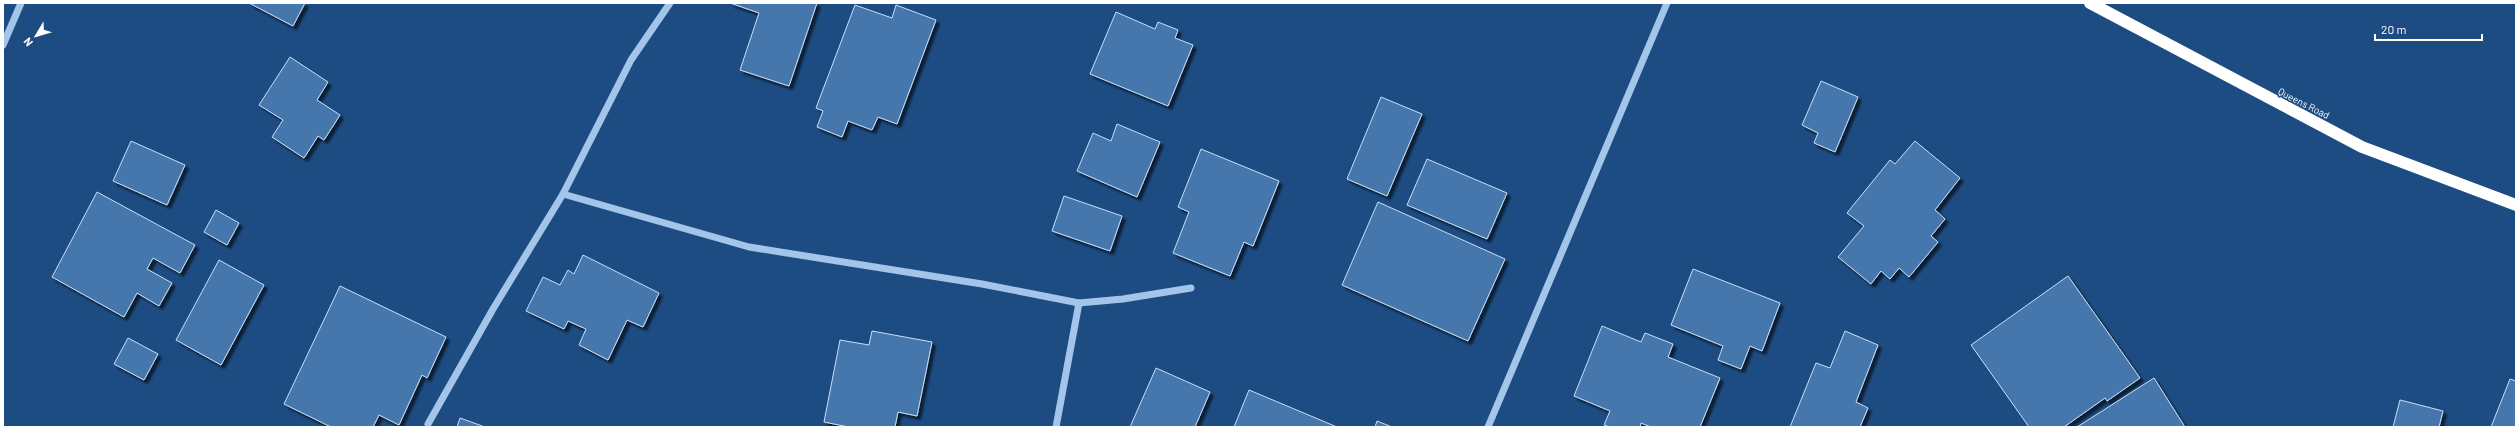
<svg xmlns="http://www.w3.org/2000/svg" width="2519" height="430" viewBox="0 0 2519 430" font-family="Barlow,sans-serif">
<defs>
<filter id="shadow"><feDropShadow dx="3.5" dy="3.5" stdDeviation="1" flood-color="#0009"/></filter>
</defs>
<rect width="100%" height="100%" fill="#1d4c83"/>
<g fill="#4576ac" stroke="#c8dff7" filter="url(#shadow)">
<polygon points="249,3 305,3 293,26"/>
<polygon points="730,3 817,3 789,86 740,70 759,13"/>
<polygon points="855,5 892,18 896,5 936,20 897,124 878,117 872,130 848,121 842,137 817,127 823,111 816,108"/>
<polygon points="1116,12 1155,29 1158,22 1178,30 1175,38 1193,45 1168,106 1090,74"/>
<polygon points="290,57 328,82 317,100 340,115 324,140 318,136 304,158 272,137 283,120 259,105"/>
<polygon points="1821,81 1858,97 1835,152 1814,143 1818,133 1802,125"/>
<polygon points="1381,97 1422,114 1387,196 1347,179"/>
<polygon points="1117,124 1160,142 1137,197 1077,171 1093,133 1111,141"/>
<polygon points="131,141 185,165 167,205 113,181"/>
<polygon points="1915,141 1960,178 1935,210 1945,219 1931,236 1938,242 1909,277 1899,268 1890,279 1881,271 1871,284 1838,257 1864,226 1847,213 1890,160 1895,164"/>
<polygon points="1201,149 1279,181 1253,246 1244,242 1230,276 1173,253 1189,212 1178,207"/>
<polygon points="1427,159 1507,193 1487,239 1407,205"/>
<polygon points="97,192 195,245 180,273 153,258 147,269 172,283 159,306 137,293 124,317 52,277"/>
<polygon points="1064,196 1122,216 1110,251 1052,231"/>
<polygon points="1378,202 1505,259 1468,341 1342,285"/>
<polygon points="216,210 239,223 227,245 204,232"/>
<polygon points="583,255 659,293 643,327 627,320 608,360 579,345 586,329 568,321 564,329 526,311 543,277 560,285 568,270 574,274"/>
<polygon points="219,260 264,285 221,365 176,340"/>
<polygon points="1693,269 1780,303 1762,351 1750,346 1741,369 1718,360 1723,346 1671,325"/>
<polygon points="2068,276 2140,378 2107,401 2105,398 2064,427 2029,427 1971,345"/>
<polygon points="340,286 446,337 427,378 422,375 399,425 379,415 373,427 331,427 284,404"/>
<polygon points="1602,326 1641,342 1645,333 1673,344 1668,357 1720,378 1700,427 1651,427 1641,423 1640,427 1610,427 1604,425 1610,411 1574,396"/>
<polygon points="872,331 932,342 917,416 898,412 895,427 849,427 824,422 840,340 869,345"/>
<polygon points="1845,331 1878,345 1856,402 1868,408 1860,427 1790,427 1816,363 1830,368"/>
<polygon points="128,338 158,354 144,380 114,364"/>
<polygon points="1156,368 1210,392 1195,427 1130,427"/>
<polygon points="2154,378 2185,427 2077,427"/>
<polygon points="2510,379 2516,381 2516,427 2491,427"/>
<polygon points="1249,390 1337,427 1234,427"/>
<polygon points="2400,400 2443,411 2439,427 2393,427"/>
<polygon points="460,418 485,427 457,427"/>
<polygon points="1377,421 1392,427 1375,427"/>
</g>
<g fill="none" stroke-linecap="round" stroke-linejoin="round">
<g stroke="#a3c5ea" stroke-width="7">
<polyline points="3,45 21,3"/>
<polyline points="563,194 749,247 982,284 1079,303 1123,299 1191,288"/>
<polyline points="428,424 493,309 563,194 631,60 670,3"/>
<polyline points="1056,427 1079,303"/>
<polyline points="1488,427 1667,3"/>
</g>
<polyline stroke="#fff" stroke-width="12" points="2090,3 2362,147 2516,205"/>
</g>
<g text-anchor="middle" stroke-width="3" stroke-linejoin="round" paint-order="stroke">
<g font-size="10" fill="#fff" stroke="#1d4c83">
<text transform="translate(2304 103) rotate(27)" y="4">Queens Road</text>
</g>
</g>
<rect width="2519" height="430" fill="none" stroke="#ffffff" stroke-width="8"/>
<g transform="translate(36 36) rotate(232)" stroke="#1d4c83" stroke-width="3" paint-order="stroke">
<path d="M0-3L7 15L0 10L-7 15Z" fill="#ffffff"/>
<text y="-6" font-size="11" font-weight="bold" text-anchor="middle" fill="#ffffff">N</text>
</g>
<path d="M2375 34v6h107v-6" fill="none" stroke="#ffffff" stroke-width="2"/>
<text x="2381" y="34" font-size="12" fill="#ffffff" stroke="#1d4c83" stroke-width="3" paint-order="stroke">20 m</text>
</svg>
